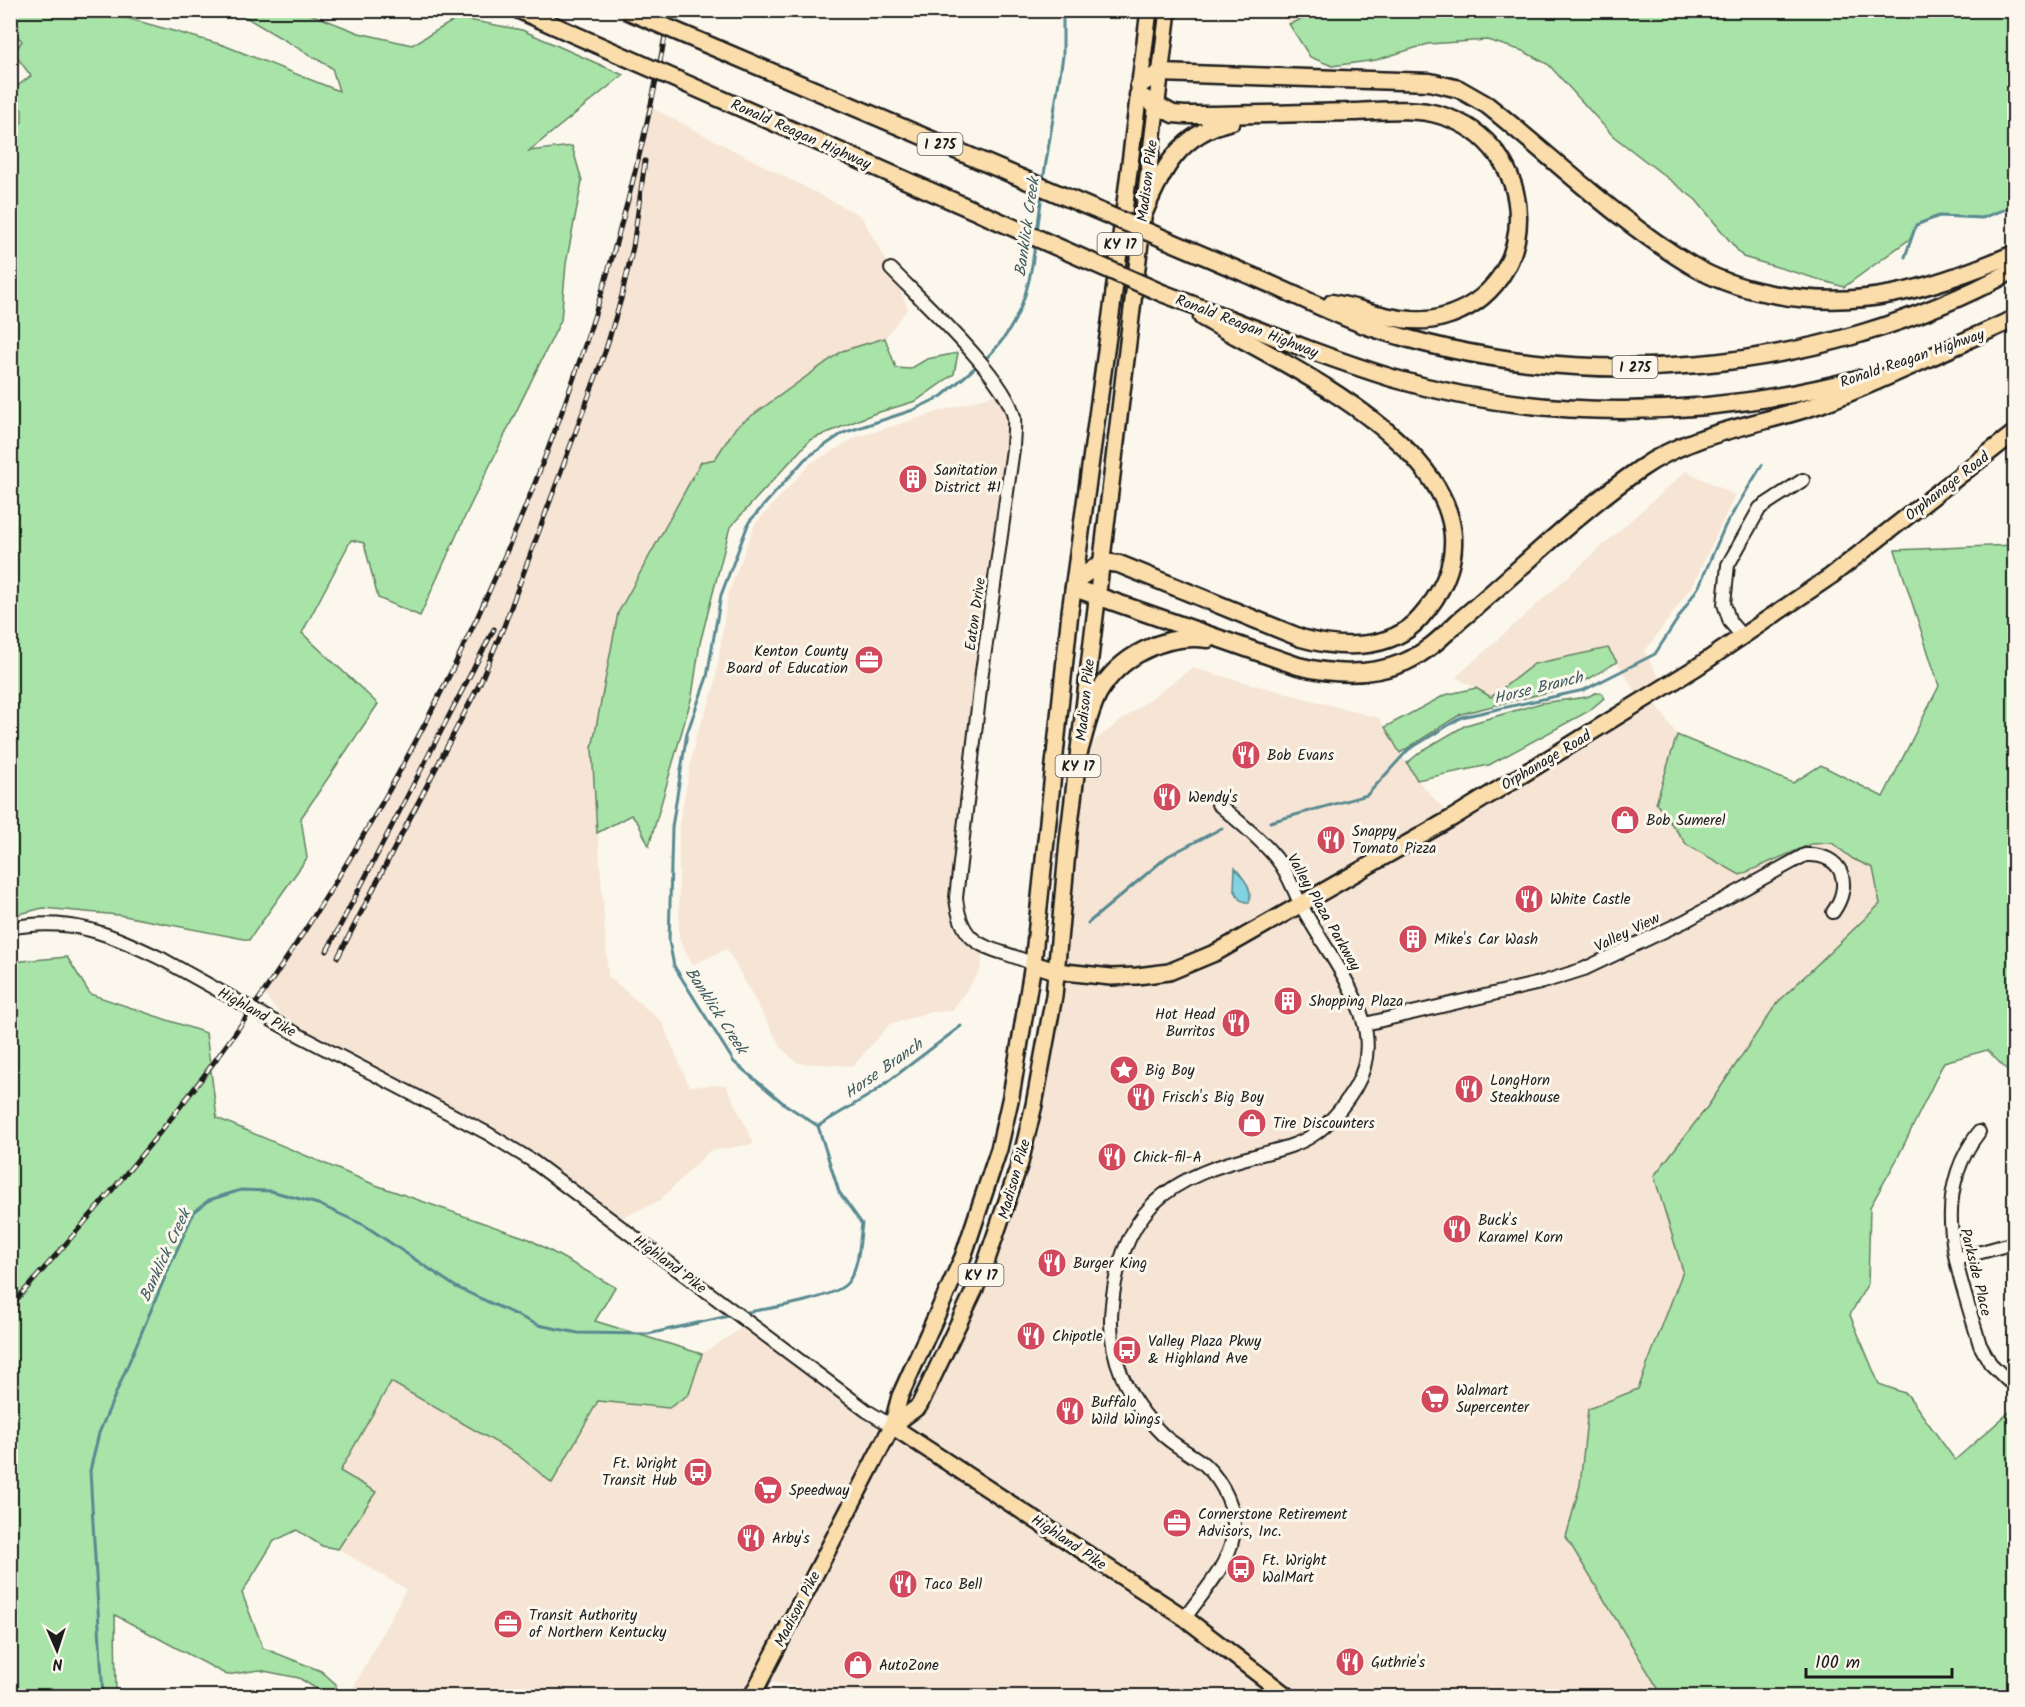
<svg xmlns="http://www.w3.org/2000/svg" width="2025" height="1707" viewBox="0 0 2025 1707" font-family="Kalam,sans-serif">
<rect width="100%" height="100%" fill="#fbf7ec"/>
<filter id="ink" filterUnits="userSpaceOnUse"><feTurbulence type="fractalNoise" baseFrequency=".0167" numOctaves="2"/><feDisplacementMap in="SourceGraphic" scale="12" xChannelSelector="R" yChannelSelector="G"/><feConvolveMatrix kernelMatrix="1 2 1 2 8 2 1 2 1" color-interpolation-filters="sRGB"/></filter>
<g filter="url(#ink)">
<g fill="#f6e5d4">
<polygon points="1283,11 1326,11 1289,24"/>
<polygon points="11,102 22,110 22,122 11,136"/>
<polygon points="650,107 861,216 891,269 908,308 885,338 842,351 736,427 715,459 676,506 665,529 592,748 608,976 662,1022 689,1086 726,1085 754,1144 709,1151 659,1201 613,1222 531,1160 295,1033 263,993 312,919 396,777 488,594 533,487 591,324 621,226"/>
<polygon points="1003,392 1014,417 958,913 983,947 981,969 952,1011 930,1012 890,1024 853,1066 798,1063 782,1049 727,949 692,965 679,938 679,824 696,736 714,689 728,594 755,524 811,463 857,437"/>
<polygon points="1686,471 1735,495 1694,583 1650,645 1644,651 1665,688 1651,697 1677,735 1656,803 1740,875 1811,844 1832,843 1853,859 1873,868 1880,904 1777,1003 1708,1106 1654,1176 1683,1271 1638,1389 1580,1485 1566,1537 1659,1690 1657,1696 843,1696 761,1680 752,1696 349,1696 406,1589 338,1549 376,1492 340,1471 391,1382 518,1455 552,1483 598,1401 669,1408 689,1394 702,1354 749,1323 892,1426 919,1405 955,1334 1034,1104 1079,752 1192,668 1379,718 1417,780 1452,818 1642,702 1608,648 1534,664 1491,698 1456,677"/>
</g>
<g fill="#a8e3a8" stroke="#628062" stroke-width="1.5">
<path d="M 20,10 L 102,11 L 223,45 L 339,91 L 332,68 L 235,11 L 303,11 L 359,33 L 412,45 L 458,18 L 522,30 L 623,75 L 529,151 L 572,146 L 582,181 L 566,264 L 561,320 L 467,512 L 420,616 L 378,598 L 364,543 L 351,540 L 302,633 L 378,704 L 301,818 L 307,858 L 249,940 L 119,915 L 43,908 L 11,916 L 10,136 L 22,122 L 22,110 L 11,102 C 10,89 21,83 31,76 L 14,53 L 22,41 L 11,29 L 11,14 Z"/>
<polygon points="1326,10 1442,10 1444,13 1472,10 2014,11 2014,206 1982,218 1939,216 1916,225 1911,238 1844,287 1743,257 1696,200 1613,136 1549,65 1523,51 1487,40 1428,44 1376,60 1332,66 1310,57 1289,24"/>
<polygon points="885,338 896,368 910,369 927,359 958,353 954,374 916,401 873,414 810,440 730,527 700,643 692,696 649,846 638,823 631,815 597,833 592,748 618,613 701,462 715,459 736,427 842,351"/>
<polygon points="2014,545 2014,1077 1987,1050 1944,1062 1896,1161 1870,1207 1868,1283 1850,1315 1879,1384 1907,1394 1955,1460 2014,1408 2014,1696 1657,1696 1659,1690 1566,1537 1580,1485 1588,1409 1638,1389 1683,1271 1654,1176 1708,1106 1777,1003 1880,904 1873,868 1853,859 1832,843 1811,844 1740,875 1687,845 1656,803 1677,735 1793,783 1821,765 1883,797 1939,686 1895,550"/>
<polygon points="1608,648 1617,662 1580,684 1461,714 1400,753 1385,727 1445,695 1476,688 1491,697 1534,664"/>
<polygon points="1595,693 1601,693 1604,698 1589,711 1489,765 1417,780 1407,763 1423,750 1466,725 1541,703 1587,697"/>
<polygon points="67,957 90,994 206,1033 217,1118 373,1184 529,1239 615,1287 595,1321 702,1354 689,1394 669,1408 598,1401 552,1483 518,1455 391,1382 340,1471 376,1492 338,1549 322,1546 297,1530 274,1541 242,1593 263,1648 321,1671 336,1684 336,1696 328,1696 299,1678 259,1670 227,1675 115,1615 116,1696 11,1696 11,962"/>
</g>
<path fill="#82d2df" stroke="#598991" stroke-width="1.5" d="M 1235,868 C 1244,879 1253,888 1249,903 L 1240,900 L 1234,889 Z"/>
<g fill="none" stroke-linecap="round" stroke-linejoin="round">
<g stroke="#598991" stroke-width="3">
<polyline points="1043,181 1063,56 1063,10"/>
<polyline points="1037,232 1042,194"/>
<polyline points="1905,257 1916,225 1939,216 1982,218 2014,206"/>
<path d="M 983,361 C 1019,329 1030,289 1035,244"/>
<polyline points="1270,822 1367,795 1408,750 1462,717 1584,690 1655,654 1699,586 1725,526 1762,465"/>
<polyline points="1088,923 1168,856 1222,828"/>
<polyline points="818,1126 873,1093 961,1026"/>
<path d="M 743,1313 C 765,1309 836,1299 848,1282 C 860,1265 859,1243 862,1224 L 839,1192 L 818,1126 L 783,1103 L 734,1062 L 674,966 L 669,941 L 672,827 L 687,733 L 707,677 L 721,595 L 749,522 L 805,459 L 843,433 L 913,410 L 942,396 L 978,365"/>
<polyline points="103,1696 90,1471 99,1433 171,1263 194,1212 209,1200 241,1190 271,1191 318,1204 364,1225 456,1287 538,1325 578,1333 648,1334 733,1315"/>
</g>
<g stroke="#1c1c1c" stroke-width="16">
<g id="minor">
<path d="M 891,269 C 920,299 1006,377 1014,417 C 1015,427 1013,439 1013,449 L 982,672 L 956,898 C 962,953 992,945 1033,964"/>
<polyline points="1743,637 1730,622 1724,604 1728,565 1760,508 1803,480"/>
<path d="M 10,928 C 70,916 110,934 162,959"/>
<path d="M 1365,1024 L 1540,983 L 1584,969 L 1685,921 L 1805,855 C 1843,853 1853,884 1833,912"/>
<polyline points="295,1033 487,1133 531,1160 867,1411 892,1426"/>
<path d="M 1979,1132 C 1927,1200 1959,1272 1980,1345 L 1990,1363 L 2007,1380"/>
<polyline points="1956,1259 2014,1243"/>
<path d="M 1185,1618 C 1202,1593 1227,1568 1233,1537 C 1238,1511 1223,1482 1205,1465 C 1192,1454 1174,1446 1162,1434 C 1127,1399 1106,1355 1112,1305 C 1115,1269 1127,1231 1153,1204 C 1180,1177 1222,1164 1258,1155 C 1276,1150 1297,1146 1313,1135 C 1331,1123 1344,1106 1355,1088 C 1383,1041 1356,996 1331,955 C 1321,939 1310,922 1301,905 C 1293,889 1288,872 1276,858 C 1260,838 1238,821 1218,804"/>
</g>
</g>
<g stroke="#1c1c1c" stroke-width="20">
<g id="major">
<polyline points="1033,964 1056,971 1111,977 1137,976 1169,972 1217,952 1452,818 1697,667 1831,576 2014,433"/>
<polyline points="892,1426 919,1406 982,1274 1020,1163 1034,1105 1054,996 1068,841 1168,10"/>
<polyline points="892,1426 1185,1618 1287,1696"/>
<polyline points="752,1696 892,1426 900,1396 963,1257 999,1149 1011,1096 1033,964 1070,612 1113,300 1149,10"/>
</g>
</g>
<g stroke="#1c1c1c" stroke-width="21">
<g id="highway">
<polyline points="519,10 573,34"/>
<path d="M 1139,85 L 1160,73 L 1430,82 L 1459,89 L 1487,105 C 1554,158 1617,221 1691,265 C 1714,279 1741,288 1767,293 C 1858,312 1931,289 2014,254"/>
<path d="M 1138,95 L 1173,114 L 1185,115 C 1241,115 1298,113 1354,112 C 1381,111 1414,107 1440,115 C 1542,145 1545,288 1443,317 C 1407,328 1367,309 1332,303"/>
<path d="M 1143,215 C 1162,169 1180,133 1232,121"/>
<path d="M 1254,277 C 1292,293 1329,312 1367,326 C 1576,397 1821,376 2014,270"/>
<path d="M 1162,293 C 1239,322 1314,354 1392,378 C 1542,422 1707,419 1858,379"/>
<polyline points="1956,345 2014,319"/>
<path d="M 1075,581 L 1103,562 L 1119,564 L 1301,638 C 1339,649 1391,651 1420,618 C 1542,479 1295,371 1202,317"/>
<path d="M 1074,588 L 1298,666 C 1334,675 1371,676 1405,662 C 1426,653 1443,636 1459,621 C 1519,571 1575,514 1640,469 C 1694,431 1762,425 1823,403 C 1871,385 1918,362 1965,342"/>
<path d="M 1079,752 C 1085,732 1089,712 1098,694 C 1119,656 1165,633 1208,639"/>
</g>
</g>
<use href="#minor" stroke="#fbf7ec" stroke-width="12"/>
<use href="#major" stroke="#faddab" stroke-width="15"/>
<use href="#highway" stroke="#faddab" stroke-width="16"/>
<g stroke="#1c1c1c" stroke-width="5">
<g id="rail">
<polyline points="327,951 494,629"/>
<polyline points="338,957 480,683 504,626 605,352 621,299 633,247 645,161"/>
<path d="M 10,1307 C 81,1227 151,1148 214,1062 C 442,753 602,389 670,10"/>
</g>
</g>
<use href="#rail" stroke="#fbf7ec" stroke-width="3" stroke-dasharray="9" stroke-linecap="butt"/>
<g stroke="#1c1c1c" stroke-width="16" stroke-linecap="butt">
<polyline id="minor-bridge" points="162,959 295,1033"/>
</g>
<g stroke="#1c1c1c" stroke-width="21" stroke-linecap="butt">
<g id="highway-bridge">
<polyline points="626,10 1254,277"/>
<polyline points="573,34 1162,293"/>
</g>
</g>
<use href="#minor-bridge" stroke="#fbf7ec" stroke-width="12"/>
<use href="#highway-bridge" stroke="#faddab" stroke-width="16"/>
</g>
</g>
<defs>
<g id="building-disc" transform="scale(1.5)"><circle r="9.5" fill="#d1495b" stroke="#fbf7ec"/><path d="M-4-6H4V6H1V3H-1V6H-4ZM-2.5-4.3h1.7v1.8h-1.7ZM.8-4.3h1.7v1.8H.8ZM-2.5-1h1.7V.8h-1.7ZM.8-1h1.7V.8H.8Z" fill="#fff"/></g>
<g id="office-disc" transform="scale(1.5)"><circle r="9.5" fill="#d1495b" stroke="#fbf7ec"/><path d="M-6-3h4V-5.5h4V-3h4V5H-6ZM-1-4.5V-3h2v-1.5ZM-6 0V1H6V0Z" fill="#fff"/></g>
<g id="restaurant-disc" transform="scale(1.5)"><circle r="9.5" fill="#d1495b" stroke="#fbf7ec"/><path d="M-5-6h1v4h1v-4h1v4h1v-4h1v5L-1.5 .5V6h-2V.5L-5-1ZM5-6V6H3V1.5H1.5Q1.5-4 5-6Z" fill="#fff"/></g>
<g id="shop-disc" transform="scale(1.5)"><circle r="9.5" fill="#d1495b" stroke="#fbf7ec"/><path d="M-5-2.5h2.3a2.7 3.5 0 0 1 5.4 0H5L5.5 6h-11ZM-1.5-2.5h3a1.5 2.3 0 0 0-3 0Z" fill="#fff"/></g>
<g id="sight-disc" transform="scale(1.5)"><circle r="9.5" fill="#d1495b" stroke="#fbf7ec"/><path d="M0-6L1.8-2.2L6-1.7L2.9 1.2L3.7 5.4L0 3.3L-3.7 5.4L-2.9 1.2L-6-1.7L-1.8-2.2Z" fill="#fff"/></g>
<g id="bus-disc" transform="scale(1.5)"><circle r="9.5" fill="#d1495b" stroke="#fbf7ec"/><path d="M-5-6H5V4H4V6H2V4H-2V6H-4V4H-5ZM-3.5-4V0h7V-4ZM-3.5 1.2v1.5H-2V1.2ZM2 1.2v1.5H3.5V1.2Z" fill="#fff"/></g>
<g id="supermarket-disc" transform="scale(1.5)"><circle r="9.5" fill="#d1495b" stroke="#fbf7ec"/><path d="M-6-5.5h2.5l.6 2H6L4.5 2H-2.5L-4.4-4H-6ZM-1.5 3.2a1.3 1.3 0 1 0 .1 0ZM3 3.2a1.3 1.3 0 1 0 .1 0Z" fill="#fff"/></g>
</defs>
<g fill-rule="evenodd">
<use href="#building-disc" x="913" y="479"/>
<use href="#office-disc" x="869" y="660"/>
<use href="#restaurant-disc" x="1246" y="755"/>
<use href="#restaurant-disc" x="1167" y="797"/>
<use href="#shop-disc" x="1625" y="820"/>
<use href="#restaurant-disc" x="1331" y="840"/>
<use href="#restaurant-disc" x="1529" y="899"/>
<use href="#building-disc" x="1413" y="939"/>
<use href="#building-disc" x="1288" y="1001"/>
<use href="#restaurant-disc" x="1236" y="1023"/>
<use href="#sight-disc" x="1124" y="1070"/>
<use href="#restaurant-disc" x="1469" y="1089"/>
<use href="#restaurant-disc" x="1141" y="1097"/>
<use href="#shop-disc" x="1252" y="1123"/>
<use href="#restaurant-disc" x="1112" y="1157"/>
<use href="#restaurant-disc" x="1457" y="1229"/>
<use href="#restaurant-disc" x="1052" y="1263"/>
<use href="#restaurant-disc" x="1031" y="1336"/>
<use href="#bus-disc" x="1127" y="1350"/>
<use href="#supermarket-disc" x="1435" y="1399"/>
<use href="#restaurant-disc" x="1070" y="1411"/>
<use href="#bus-disc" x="698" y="1472"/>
<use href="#supermarket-disc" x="768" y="1490"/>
<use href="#office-disc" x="1177" y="1523"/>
<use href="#restaurant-disc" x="751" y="1538"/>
<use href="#bus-disc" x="1241" y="1569"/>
<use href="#restaurant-disc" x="903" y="1584"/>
<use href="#office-disc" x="508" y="1624"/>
<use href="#restaurant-disc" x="1350" y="1662"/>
<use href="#shop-disc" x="858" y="1665"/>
</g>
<g text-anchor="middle" stroke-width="6" stroke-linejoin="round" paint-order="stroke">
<g fill="#fbf7ec" stroke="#5f5e5a" stroke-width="1.5">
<rect x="917.5" y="133" width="45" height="22" rx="4.5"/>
<rect x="1097.5" y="233" width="45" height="22" rx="4.5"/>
<rect x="1612.5" y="356" width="45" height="22" rx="4.5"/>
<rect x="1055.5" y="755" width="45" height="22" rx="4.5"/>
<rect x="958.5" y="1264" width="45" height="22" rx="4.5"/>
</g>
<g font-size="14" font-weight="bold" fill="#1c1c1c">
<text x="940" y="149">I 275</text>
<text x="1120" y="249">KY 17</text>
<text x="1635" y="372">I 275</text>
<text x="1078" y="771">KY 17</text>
<text x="981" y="1280">KY 17</text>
</g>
<g font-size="15" fill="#1c1c1c" stroke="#fbf7ec">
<text transform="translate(801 134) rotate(24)" y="5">Ronald Reagan Highway</text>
<text transform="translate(1147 181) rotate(-83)" y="5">Madison Pike</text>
<text transform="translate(1247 326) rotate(21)" y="5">Ronald Reagan Highway</text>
<text transform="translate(1912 358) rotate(-19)" y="5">Ronald Reagan Highway</text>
<text transform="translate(1947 486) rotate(-38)" y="5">Orphanage Road</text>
<text transform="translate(975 614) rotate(-82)" y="5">Eaton Drive</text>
<text transform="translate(1085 700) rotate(-84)" y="5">Madison Pike</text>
<text transform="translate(1546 760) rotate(-31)" y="5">Orphanage Road</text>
<text transform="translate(1324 912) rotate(60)" y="5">Valley Plaza Parkway</text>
<text transform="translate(1627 932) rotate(-26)" y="5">Valley View</text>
<text transform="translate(257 1012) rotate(29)" y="5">Highland Pike</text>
<text transform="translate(1014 1179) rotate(-74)" y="5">Madison Pike</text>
<text transform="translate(670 1264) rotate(37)" y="5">Highland Pike</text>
<text transform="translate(1976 1272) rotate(76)" y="5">Parkside Place</text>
<text transform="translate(1069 1542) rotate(34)" y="5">Highland Pike</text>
<text transform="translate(797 1609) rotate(-63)" y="5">Madison Pike</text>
</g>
<g font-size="15" fill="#1c1c1c" stroke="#fbf7ec" text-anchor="start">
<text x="934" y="475">Sanitation<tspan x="934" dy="17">District #1</tspan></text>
<text x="848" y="656" text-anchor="end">Kenton County<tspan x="848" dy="17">Board of Education</tspan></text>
<text x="1267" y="760">Bob Evans</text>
<text x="1188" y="802">Wendy's</text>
<text x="1646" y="825">Bob Sumerel</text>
<text x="1352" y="836">Snappy<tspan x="1352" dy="17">Tomato Pizza</tspan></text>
<text x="1550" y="904">White Castle</text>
<text x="1434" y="944">Mike's Car Wash</text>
<text x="1309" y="1006">Shopping Plaza</text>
<text x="1215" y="1019" text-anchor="end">Hot Head<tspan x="1215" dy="17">Burritos</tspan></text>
<text x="1145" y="1075">Big Boy</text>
<text x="1490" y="1085">LongHorn<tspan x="1490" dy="17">Steakhouse</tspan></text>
<text x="1162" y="1102">Frisch's Big Boy</text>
<text x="1273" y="1128">Tire Discounters</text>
<text x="1133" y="1162">Chick-fil-A</text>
<text x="1478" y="1225">Buck's<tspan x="1478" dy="17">Karamel Korn</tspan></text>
<text x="1073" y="1268">Burger King</text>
<text x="1052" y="1341">Chipotle</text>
<text x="1148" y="1346">Valley Plaza Pkwy<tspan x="1148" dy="17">&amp; Highland Ave</tspan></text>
<text x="1456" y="1395">Walmart<tspan x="1456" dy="17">Supercenter</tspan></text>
<text x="1091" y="1407">Buffalo<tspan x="1091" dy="17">Wild Wings</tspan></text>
<text x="677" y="1468" text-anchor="end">Ft. Wright<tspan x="677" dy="17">Transit Hub</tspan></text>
<text x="789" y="1495">Speedway</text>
<text x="1198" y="1519">Cornerstone Retirement<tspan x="1198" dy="17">Advisors, Inc.</tspan></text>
<text x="772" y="1543">Arby's</text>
<text x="1262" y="1565">Ft. Wright<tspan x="1262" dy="17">WalMart</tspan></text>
<text x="924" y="1589">Taco Bell</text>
<text x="529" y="1620">Transit Authority<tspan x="529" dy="17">of Northern Kentucky</tspan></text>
<text x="1371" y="1667">Guthrie's</text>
<text x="879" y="1670">AutoZone</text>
</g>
<g font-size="16" font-style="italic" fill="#405c60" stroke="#fbf7ec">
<text transform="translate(1026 227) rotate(-82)" y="6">Banklick Creek</text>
<text transform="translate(1538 687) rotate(-14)" y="6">Horse Branch</text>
<text transform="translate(717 1010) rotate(57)" y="6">Banklick Creek</text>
<text transform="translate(883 1068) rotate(-35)" y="6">Horse Branch</text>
<text transform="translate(164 1255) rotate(-65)" y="6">Banklick Creek</text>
</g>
</g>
<rect width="2025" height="1707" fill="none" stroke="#fbf7ec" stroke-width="36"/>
<rect x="18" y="18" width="1989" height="1671" fill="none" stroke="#1c1c1c" stroke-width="2" filter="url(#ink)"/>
<g transform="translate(57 1650) rotate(177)" stroke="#fbf7ec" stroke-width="4.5" paint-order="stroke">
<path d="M0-4.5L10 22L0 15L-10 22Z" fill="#1c1c1c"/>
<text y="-9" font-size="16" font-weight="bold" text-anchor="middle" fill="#1c1c1c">N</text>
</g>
<path d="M1806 1668v9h146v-9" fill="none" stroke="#1c1c1c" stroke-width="3"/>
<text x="1815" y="1668" font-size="18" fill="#1c1c1c" stroke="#fbf7ec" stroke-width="4.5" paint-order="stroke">100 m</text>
</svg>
